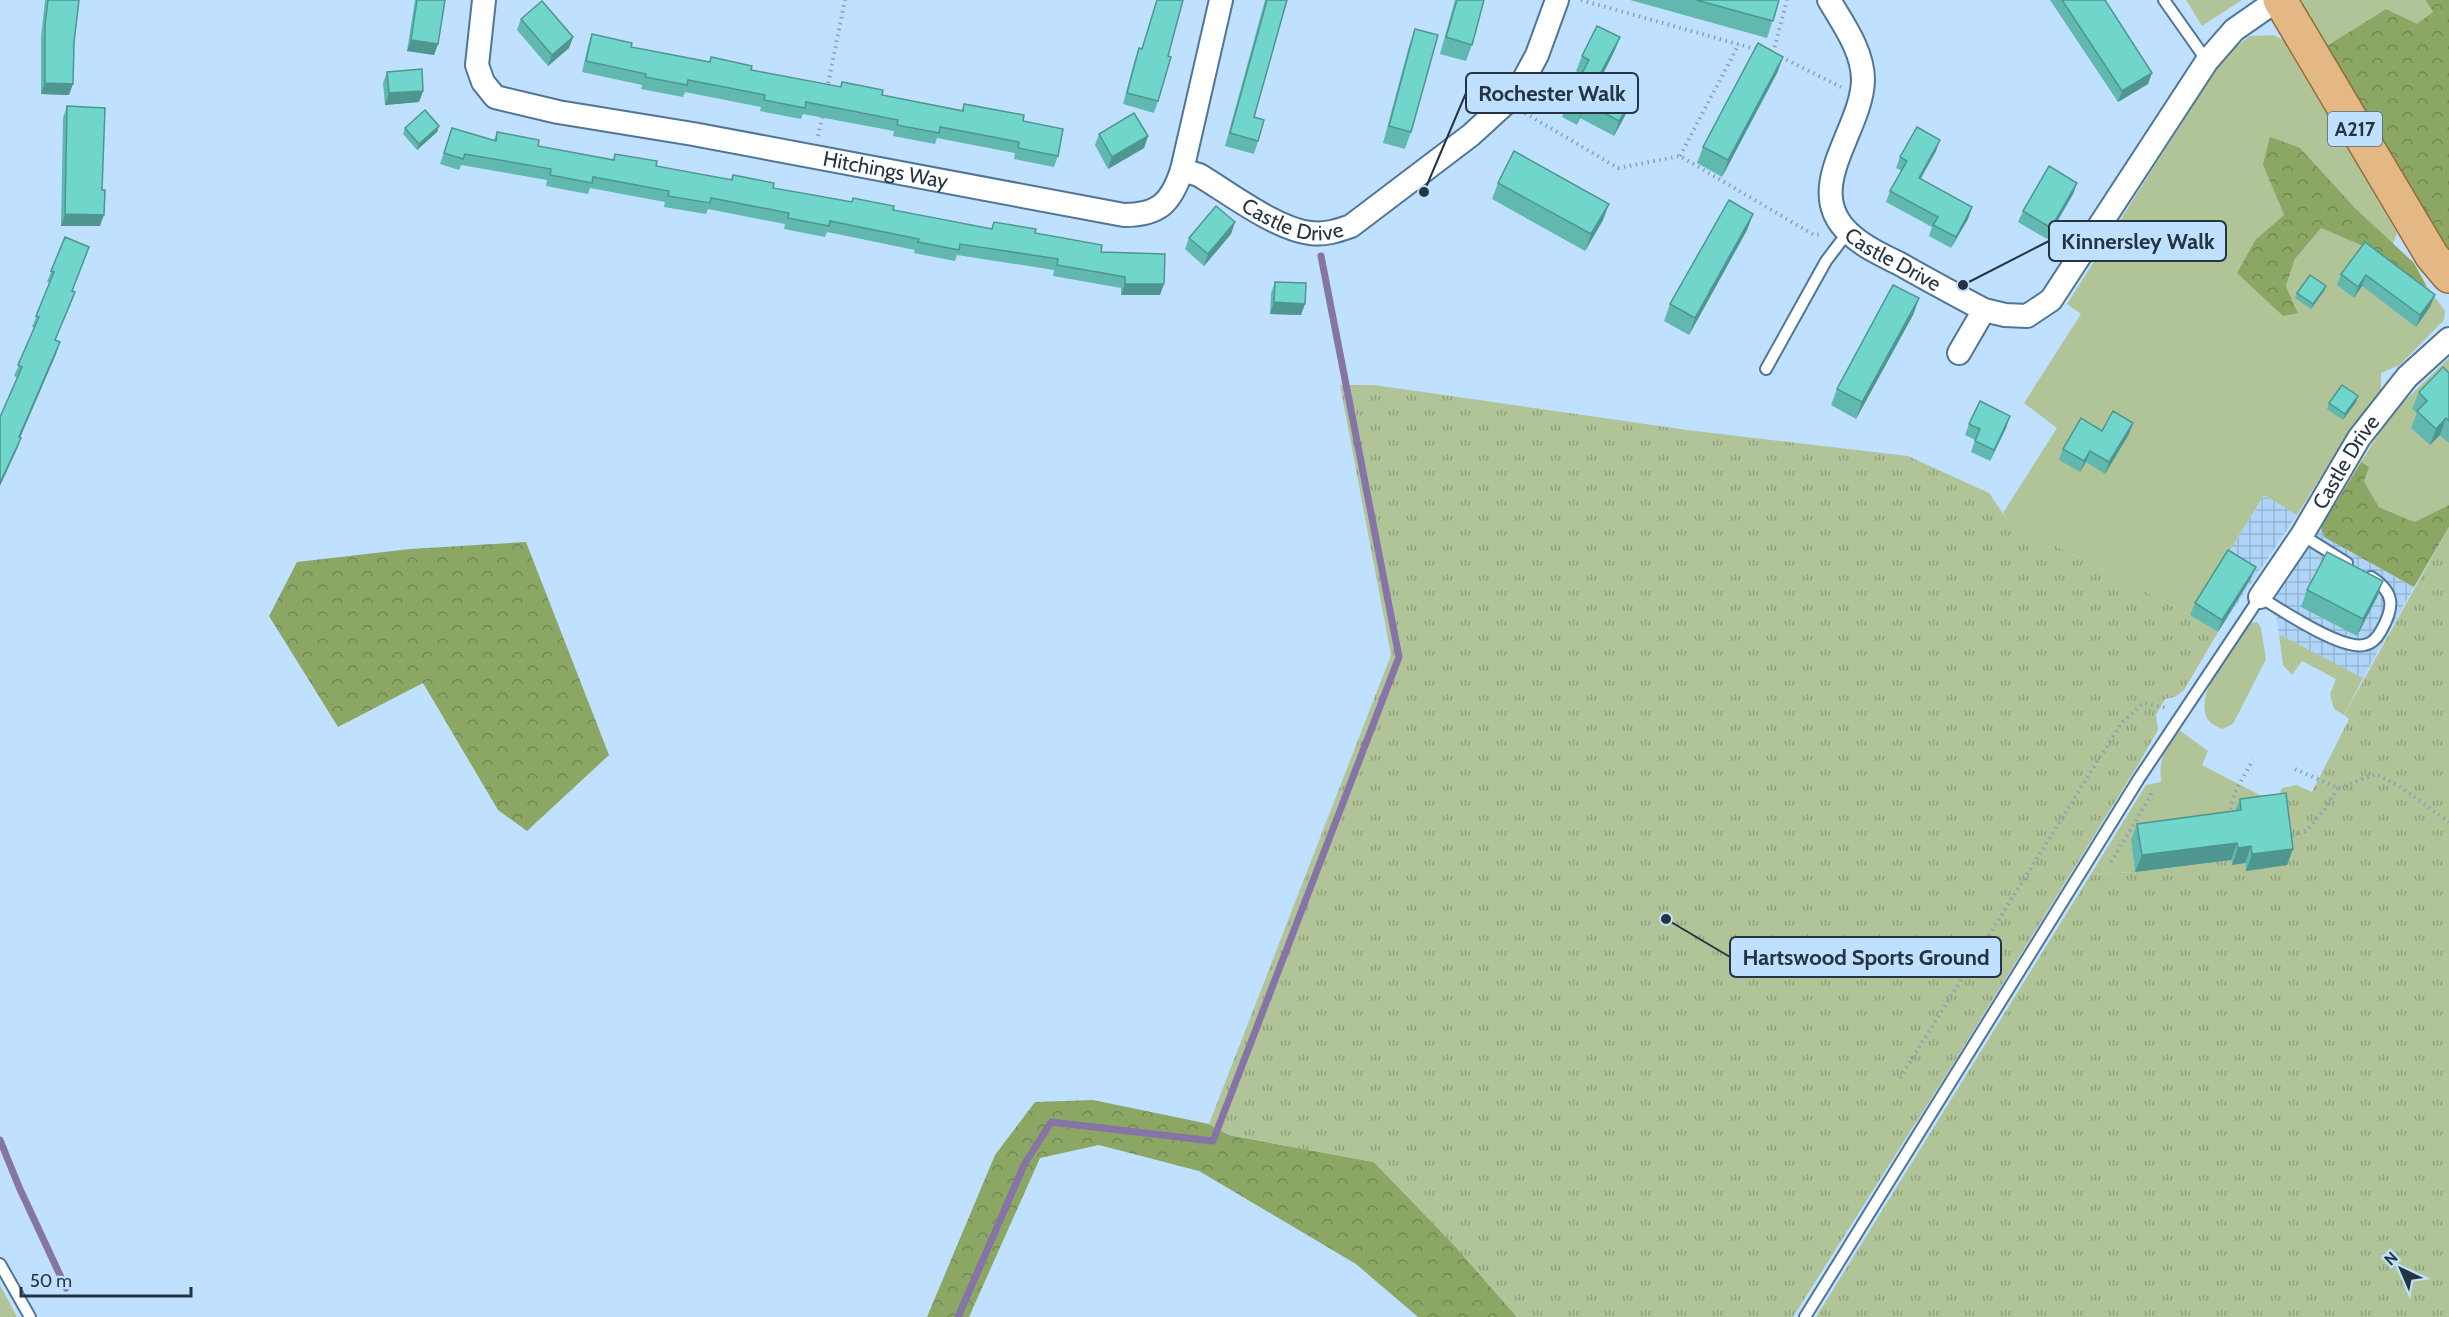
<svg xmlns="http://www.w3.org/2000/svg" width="2449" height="1317" viewBox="0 0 2449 1317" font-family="Cabin,sans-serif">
<defs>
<pattern id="industrial-grid" width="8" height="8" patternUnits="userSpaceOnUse" patternTransform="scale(1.5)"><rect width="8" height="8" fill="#afd4f7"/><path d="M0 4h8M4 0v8" fill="none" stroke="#96b7d5"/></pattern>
<pattern id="forest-crowns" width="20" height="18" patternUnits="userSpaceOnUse" patternTransform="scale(1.5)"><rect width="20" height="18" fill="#8ca764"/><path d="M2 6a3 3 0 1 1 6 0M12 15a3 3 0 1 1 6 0" fill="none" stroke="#728954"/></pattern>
<pattern id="park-tufts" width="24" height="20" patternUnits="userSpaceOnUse" patternTransform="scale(1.5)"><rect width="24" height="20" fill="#b1c497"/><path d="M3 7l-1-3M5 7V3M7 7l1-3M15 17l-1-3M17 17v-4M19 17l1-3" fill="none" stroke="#90a07d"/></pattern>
</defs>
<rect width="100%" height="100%" fill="#bfe0ff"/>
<g fill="url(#industrial-grid)">
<polygon points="2264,495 2297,515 2218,632 2190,615"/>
<polygon points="2321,527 2324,537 2414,587 2363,678 2279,634 2274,597"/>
</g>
<g fill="#b1c497">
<polygon points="2186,0 2242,0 2202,26"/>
<polygon points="2301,0 2425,0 2433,12 2417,25 2386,9 2325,47"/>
<polygon points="2274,35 2288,43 2397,233 2393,244 2355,208 2263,165 2284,215 2256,239 2298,312 2286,286 2295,259 2321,228 2363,246 2416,293 2426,285 2445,311 2444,320 2400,365 2381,373 2381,390 2351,428 2297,515 2264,495 2190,615 2008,521 2003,513 2057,428 2024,403 2081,314 2067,304 2218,66 2233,49 2250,36"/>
<polygon points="2449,358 2449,505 2414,522 2379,507 2364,481 2361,462 2392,413"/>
<path d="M 2257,622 L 2261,628 L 2266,659 L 2233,724 L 2222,729 C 2219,727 2213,725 2210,722 C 2189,698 2234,645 2247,623 Z"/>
<polygon points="2279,634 2363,678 2344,715 2334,709 2330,694 2336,679 2302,661 2292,675 2283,665"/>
<path d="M 2179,730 L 2208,751 L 2202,765 L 2275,803 L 2131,841 L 2135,872 L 2091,874 L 2146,785 L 2161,782 C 2159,756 2164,750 2179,730 Z"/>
<polygon points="0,1285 17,1317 0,1317"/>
</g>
<g fill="url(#forest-crowns)">
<polygon points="2425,0 2449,0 2449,256 2325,47 2386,9 2417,24 2433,12"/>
<polygon points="2270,137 2300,148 2355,208 2414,263 2426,285 2417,293 2363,246 2321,228 2295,259 2286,286 2298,313 2283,316 2237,273 2256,239 2284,215 2263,165"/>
<polygon points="2361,462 2369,467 2364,481 2379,507 2414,522 2449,505 2449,527 2414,587 2324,537 2321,527"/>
<polygon points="526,542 609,755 527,831 498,810 423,683 338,727 269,616 297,562 410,549"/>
<polygon points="1093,1100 1209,1124 1229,1135 1374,1162 1454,1245 1517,1317 1418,1317 1356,1264 1199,1171 1099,1145 1040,1158 969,1317 927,1317 995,1155 1035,1102"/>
</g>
<g fill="url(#park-tufts)">
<polygon points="1340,385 1374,385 1687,430 1908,456 1989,493 2008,521 2190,615 2218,632 2184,690 2175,697 2165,699 2156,715 2158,730 2139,763 1946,1075 1793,1317 1517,1317 1454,1245 1374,1162 1229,1135 1209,1124 1391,655"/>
<polygon points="2449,527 2449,1317 1816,1317 2091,874 2136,872 2231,860 2232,865 2245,863 2246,870 2282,788 2296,785 2312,792 2349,719 2344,715"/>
</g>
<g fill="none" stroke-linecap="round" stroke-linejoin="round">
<g stroke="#8674a6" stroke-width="7">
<polyline points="0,1140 19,1187 66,1288"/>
<polyline points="958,1317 1024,1165 1051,1122 1213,1141 1399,657 1321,256"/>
</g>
<g stroke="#4f7597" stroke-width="14">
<g id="lane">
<polyline points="2164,0 2207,61"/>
<polyline points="1766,369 1826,261 1848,232"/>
<polyline points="2302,535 2347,563"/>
<polyline points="0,1264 30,1317"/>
<path d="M 1805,1317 L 2138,780 L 2260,597 C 2281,610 2341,650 2364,645 C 2372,644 2377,638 2381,631 C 2394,608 2396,593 2371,577"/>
</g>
</g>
<g stroke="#4f7597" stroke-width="26">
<g id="street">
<path id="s1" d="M 484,0 L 477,65 L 483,82 L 495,97 L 558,112 L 693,134 L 1124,215 C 1159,215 1171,203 1182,170 L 1221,0"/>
<path id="s2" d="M 1829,0 C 1843,24 1863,51 1863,80 C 1862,131 1801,189 1849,233 C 1864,247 1882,255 1900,264 C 1928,280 1956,295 1984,310 L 2005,315 L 2027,316 L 2051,300 L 2207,61 L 2234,30 L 2277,0"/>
<path id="s3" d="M 1182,170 L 1199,175 C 1229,193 1276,229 1310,233 C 1325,235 1337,231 1351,226 L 1471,135 L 1507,102 L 1522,83 L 1537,55 L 1557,0"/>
<polyline points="1959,353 1984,310"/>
<path id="s4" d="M 2260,597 L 2302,535 L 2359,438 L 2407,377 L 2449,339"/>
</g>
</g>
<g stroke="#946b39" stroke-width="36">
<polyline id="primary" points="2280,0 2432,256 2449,276"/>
</g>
<g stroke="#87a1bb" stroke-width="4" stroke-dasharray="1.5 4.5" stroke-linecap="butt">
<polyline points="1581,0 1759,50"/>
<polyline points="1773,53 1787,0"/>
<polyline points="1781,57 1841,87"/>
<polyline points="827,89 845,0"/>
<polyline points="1525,113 1618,168 1680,156 1814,235 1822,234"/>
<polyline points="818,136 823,114"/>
<polyline points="1680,156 1739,44"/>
<polyline points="2295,769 2338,788 2376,774 2399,786 2449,822"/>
<path d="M 2230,815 C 2230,796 2244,776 2253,760"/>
<polyline points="2287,837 2306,831 2325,809 2338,788"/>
<polyline points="2111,862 2150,797 2152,791"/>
<polyline points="1900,1078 2122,722 2144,703 2167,708"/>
</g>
<use href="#lane" stroke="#fff" stroke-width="10"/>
<use href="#street" stroke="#fff" stroke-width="22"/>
<use href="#primary" stroke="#e3b885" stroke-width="33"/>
</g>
<g fill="#60b8af">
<polygon points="45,0 79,0 69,95 41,94 41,37"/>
<polygon points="415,0 445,0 438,44 434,55 407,51"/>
<polygon points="1157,0 1168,56 1158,101 1154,113 1123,104 1135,59 1139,48 1142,49"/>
<polygon points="1265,0 1287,0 1254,117 1258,141 1254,154 1225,146"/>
<polygon points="1455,0 1484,0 1472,45 1466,61 1440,54"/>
<polygon points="1630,0 1779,0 1767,38"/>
<polygon points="2050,0 2105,0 2148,84 2118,102"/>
<polygon points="521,19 573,37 569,48 548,66 517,30"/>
<polygon points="1415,29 1411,132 1405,149 1383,143 1409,46"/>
<polygon points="592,34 631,47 709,62 711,57 751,70 840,87 842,82 882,95 962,110 964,104 1023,121 1058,156 1054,167 1014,159 1015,153 937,138 935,144 893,136 894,131 803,114 801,119 760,111 761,107 685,92 683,97 641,89 642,85 582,72 588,46"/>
<polygon points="1620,37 1614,52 1601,77 1634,95 1628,110 1614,136 1580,118 1577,125 1562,117 1567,102 1582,74 1576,71 1582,56"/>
<polygon points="1783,57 1777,73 1722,177 1697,163 1703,147"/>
<polygon points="387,72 423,91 419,102 385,105 383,83"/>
<polygon points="67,106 100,226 61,226 63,118"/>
<polygon points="439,126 437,132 417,150 403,134 405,128"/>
<polygon points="452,128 494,140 497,132 538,146 613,160 615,154 656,166 731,180 733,175 773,188 852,202 853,198 893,210 991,229 994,222 1035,233 1101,252 1160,295 1121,295 1121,288 1053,276 1054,270 957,255 955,261 914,253 915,250 827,232 825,237 784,229 785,224 708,209 706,214 664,207 665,202 590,188 588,194 546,186 547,180 461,165 459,170 440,164"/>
<polygon points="1099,134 1148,136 1144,148 1108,169 1095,145"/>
<polygon points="1936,151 1920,179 1972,207 1968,219 1951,248 1929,236 1932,227 1886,202 1890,191 1902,171 1896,168 1900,157"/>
<polygon points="1498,183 1603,220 1585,251 1492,199"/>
<polygon points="2077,183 2073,194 2047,239 2018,222 2023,211"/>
<polygon points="1753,214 1747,230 1689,335 1664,321 1670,304"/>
<polygon points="1235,222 1231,234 1204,266 1185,249 1189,238"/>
<polygon points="65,237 72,291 71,304 55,340 56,354 20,438 17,449 17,377 14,376 35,328 32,327 50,283 47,282"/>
<polygon points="2365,242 2430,307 2416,327 2362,286 2354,298 2337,285 2341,274"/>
<polygon points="1275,282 1301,315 1270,314 1271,293"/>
<polygon points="2326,286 2324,291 2311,309 2295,298 2297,293"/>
<polygon points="1919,298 1913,315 1856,419 1831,405 1837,389"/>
<polygon points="2449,373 2449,443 2440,435 2430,445 2411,428 2417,413 2412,409 2419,392"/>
<polygon points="2358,396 2356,402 2343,420 2327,409 2329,403"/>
<polygon points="2010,416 2006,428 1990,461 1971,452 1975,440 1965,435 1969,424"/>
<polygon points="2102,431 2129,434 2105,474 2086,462 2080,472 2059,460 2063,449"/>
<polygon points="2251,578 2218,632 2190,615 2195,603"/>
<polygon points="2307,590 2377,597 2357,636 2301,607"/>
<polygon points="2240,799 2287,865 2246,871 2245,863 2232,865 2231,860 2135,872 2131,840 2137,824 2235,811"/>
</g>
<g fill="#4e968f">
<polygon points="573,37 569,48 548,66 552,55"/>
<polygon points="1620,37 1614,52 1594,92 1599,76"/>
<polygon points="411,40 438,44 434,55 407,51"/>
<polygon points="1783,57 1777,73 1722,177 1728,160"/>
<polygon points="2152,73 2148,84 2118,102 2122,91"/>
<polygon points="45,83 73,84 69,95 41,94"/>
<polygon points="423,91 419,102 385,105 389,93"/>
<polygon points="1634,95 1628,110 1614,136 1619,121"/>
<polygon points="1586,103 1580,118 1577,125 1582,110"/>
<polygon points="439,126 437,132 417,150 419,144"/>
<polygon points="1148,136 1144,148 1108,169 1112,157"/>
<polygon points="1940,140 1936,151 1915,189 1919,178"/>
<polygon points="2077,183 2073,194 2047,239 2051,228"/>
<polygon points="1609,204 1603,220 1585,251 1591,234"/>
<polygon points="1972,207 1968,219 1951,248 1956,237"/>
<polygon points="65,214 104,215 100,226 61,226"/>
<polygon points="1753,214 1747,230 1689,335 1695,318"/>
<polygon points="1235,222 1231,234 1204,266 1208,254"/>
<polygon points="2366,275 2362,286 2354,298 2358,287"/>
<polygon points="1125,284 1164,284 1160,295 1121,295"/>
<polygon points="2326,286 2324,291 2311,309 2313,304"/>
<polygon points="2435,295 2430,307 2416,327 2420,315"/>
<polygon points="1919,298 1913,315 1856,419 1862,402"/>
<polygon points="1274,302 1305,304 1301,315 1270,314"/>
<polygon points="60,342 56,354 15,449 19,437"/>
<polygon points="2358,396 2356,402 2343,420 2345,414"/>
<polygon points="2010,416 2006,428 1990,461 1994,450"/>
<polygon points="2446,418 2440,435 2430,445 2436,429"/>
<polygon points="2133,423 2129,434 2105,474 2109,462"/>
<polygon points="21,438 17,449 0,486 0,483"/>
<polygon points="2090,451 2086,462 2080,472 2084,461"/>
<polygon points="2256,567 2251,578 2218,632 2222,620"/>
<polygon points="2383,581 2377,597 2357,636 2363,619"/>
<polygon points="2237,843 2231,860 2135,872 2142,855"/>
<polygon points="2251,846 2245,863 2232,865 2238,848"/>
<polygon points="2293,849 2287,865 2246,871 2252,854"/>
</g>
<g fill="#70d6cc" stroke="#4e968f" stroke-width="1.5">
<polygon points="48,0 79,0 74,42 73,84 45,83 45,25"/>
<polygon points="417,0 445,0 438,44 411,40"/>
<polygon points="1157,0 1183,0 1168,56 1171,57 1158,101 1127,93 1139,48 1142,49"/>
<polygon points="1267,0 1287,0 1254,117 1264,120 1258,141 1230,133"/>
<polygon points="1457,0 1484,0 1472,45 1446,37"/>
<polygon points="1696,0 1779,0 1773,21"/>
<polygon points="2062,0 2105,0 2152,73 2122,91"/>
<polygon points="542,1 573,37 552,55 521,19"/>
<polygon points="1597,26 1620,37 1599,76 1634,95 1619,121 1586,103 1582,110 1567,102 1589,60 1582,56"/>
<polygon points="1415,29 1438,35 1411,132 1389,126"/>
<polygon points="592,34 632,43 631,47 710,62 711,57 752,66 751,70 841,87 842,82 883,90 882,95 963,111 964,104 1024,115 1023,121 1063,129 1058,156 1018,148 1019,142 940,127 939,133 897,125 898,120 806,102 805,108 764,100 765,95 688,80 687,85 645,77 646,74 586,61"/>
<polygon points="1758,43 1783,57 1728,160 1703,147"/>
<polygon points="422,69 423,91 389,93 387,72"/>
<polygon points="67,106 105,108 102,190 105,190 104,215 65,214"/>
<polygon points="425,110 439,126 419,144 405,128"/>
<polygon points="1134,113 1148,136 1112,157 1099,134"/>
<polygon points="1917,127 1940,140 1919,178 1972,207 1956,237 1933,225 1938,217 1890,191 1907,161 1900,157"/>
<polygon points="452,128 496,141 497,132 539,140 538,146 614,160 615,154 657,161 656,166 732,180 733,175 774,183 773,188 852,202 853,198 894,206 893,210 992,229 994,222 1036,229 1035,233 1102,245 1101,252 1165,254 1164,284 1125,284 1125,277 1057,265 1058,259 960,244 959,250 918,242 919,239 830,221 829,226 788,218 789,213 711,198 710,203 668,196 669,191 593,177 592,183 550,175 551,169 465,154 463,159 444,153"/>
<polygon points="1514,151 1609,204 1591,234 1498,183"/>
<polygon points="2049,166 2077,183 2051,228 2023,211"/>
<polygon points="1729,200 1753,214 1695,318 1670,304"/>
<polygon points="1216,206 1235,222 1208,254 1189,238"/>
<polygon points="65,237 89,247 72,291 75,292 55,340 60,342 19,437 21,438 0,483 0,417 22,367 18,365 39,317 36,316 54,272 51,271"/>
<polygon points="2365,242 2435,295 2420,315 2366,275 2358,287 2341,274"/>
<polygon points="2310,275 2326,286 2313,304 2297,293"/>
<polygon points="1275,282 1306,283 1305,304 1274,302"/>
<polygon points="1893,285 1919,298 1862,402 1837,389"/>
<polygon points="2443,367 2449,373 2449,421 2446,418 2436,429 2417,411 2427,401 2419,392"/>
<polygon points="2342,385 2358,396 2345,414 2329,403"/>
<polygon points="1980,401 2010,416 1994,450 1975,441 1980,429 1969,424"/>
<polygon points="2113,411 2133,423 2109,462 2090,451 2084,461 2063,449 2081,418 2102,431"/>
<polygon points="2228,550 2256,567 2222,620 2195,603"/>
<polygon points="2327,552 2383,581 2363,619 2307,590"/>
<polygon points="2286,793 2293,849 2252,854 2251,846 2238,848 2237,843 2142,855 2137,824 2241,810 2240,799"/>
</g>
<g text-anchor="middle" stroke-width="4.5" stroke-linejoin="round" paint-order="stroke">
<rect fill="#bfe0ff" stroke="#52687b" stroke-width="1.5" x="2328" y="112" width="54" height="34" rx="4.5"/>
<g font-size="20" font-weight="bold" fill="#243443">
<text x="2355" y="136">A217</text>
</g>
<g font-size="21" fill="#243443" stroke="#bfe0ff">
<text dy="7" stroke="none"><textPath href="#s1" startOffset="500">Hitchings Way</textPath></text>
<text dy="7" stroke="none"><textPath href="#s3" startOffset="124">Castle Drive</textPath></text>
<text dy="7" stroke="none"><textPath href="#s2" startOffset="303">Castle Drive</textPath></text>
<text dy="7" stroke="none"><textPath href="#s4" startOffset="160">Castle Drive</textPath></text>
</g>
</g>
<path fill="none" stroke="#243443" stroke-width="2" d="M1424 192L1466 93M1963 285L2049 241M1666 919L1730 957"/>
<g fill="#243443" stroke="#bfe0ff" stroke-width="2">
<circle cx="1424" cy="192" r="6"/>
<circle cx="1963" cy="285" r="6"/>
<circle cx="1666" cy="919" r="6"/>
</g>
<g fill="#bfe0ff" stroke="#243443" stroke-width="2">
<rect x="1466" y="73" width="172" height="40" rx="6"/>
<rect x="2049" y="221" width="177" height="40" rx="6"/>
<rect x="1730" y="937" width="271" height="40" rx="6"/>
</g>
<g font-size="22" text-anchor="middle" font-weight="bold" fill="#243443">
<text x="1552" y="101">Rochester Walk</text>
<text x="2138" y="249">Kinnersley Walk</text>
<text x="1866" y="965">Hartswood Sports Ground</text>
</g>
<g transform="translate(2401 1269) rotate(316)" stroke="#bfe0ff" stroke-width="4.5" paint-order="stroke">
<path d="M0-4.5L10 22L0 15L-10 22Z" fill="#243443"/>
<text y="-9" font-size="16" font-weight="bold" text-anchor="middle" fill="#243443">N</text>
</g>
<path d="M21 1287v9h170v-9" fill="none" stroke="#243443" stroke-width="3"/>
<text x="30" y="1287" font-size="18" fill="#243443" stroke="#bfe0ff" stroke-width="4.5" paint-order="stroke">50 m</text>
</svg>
